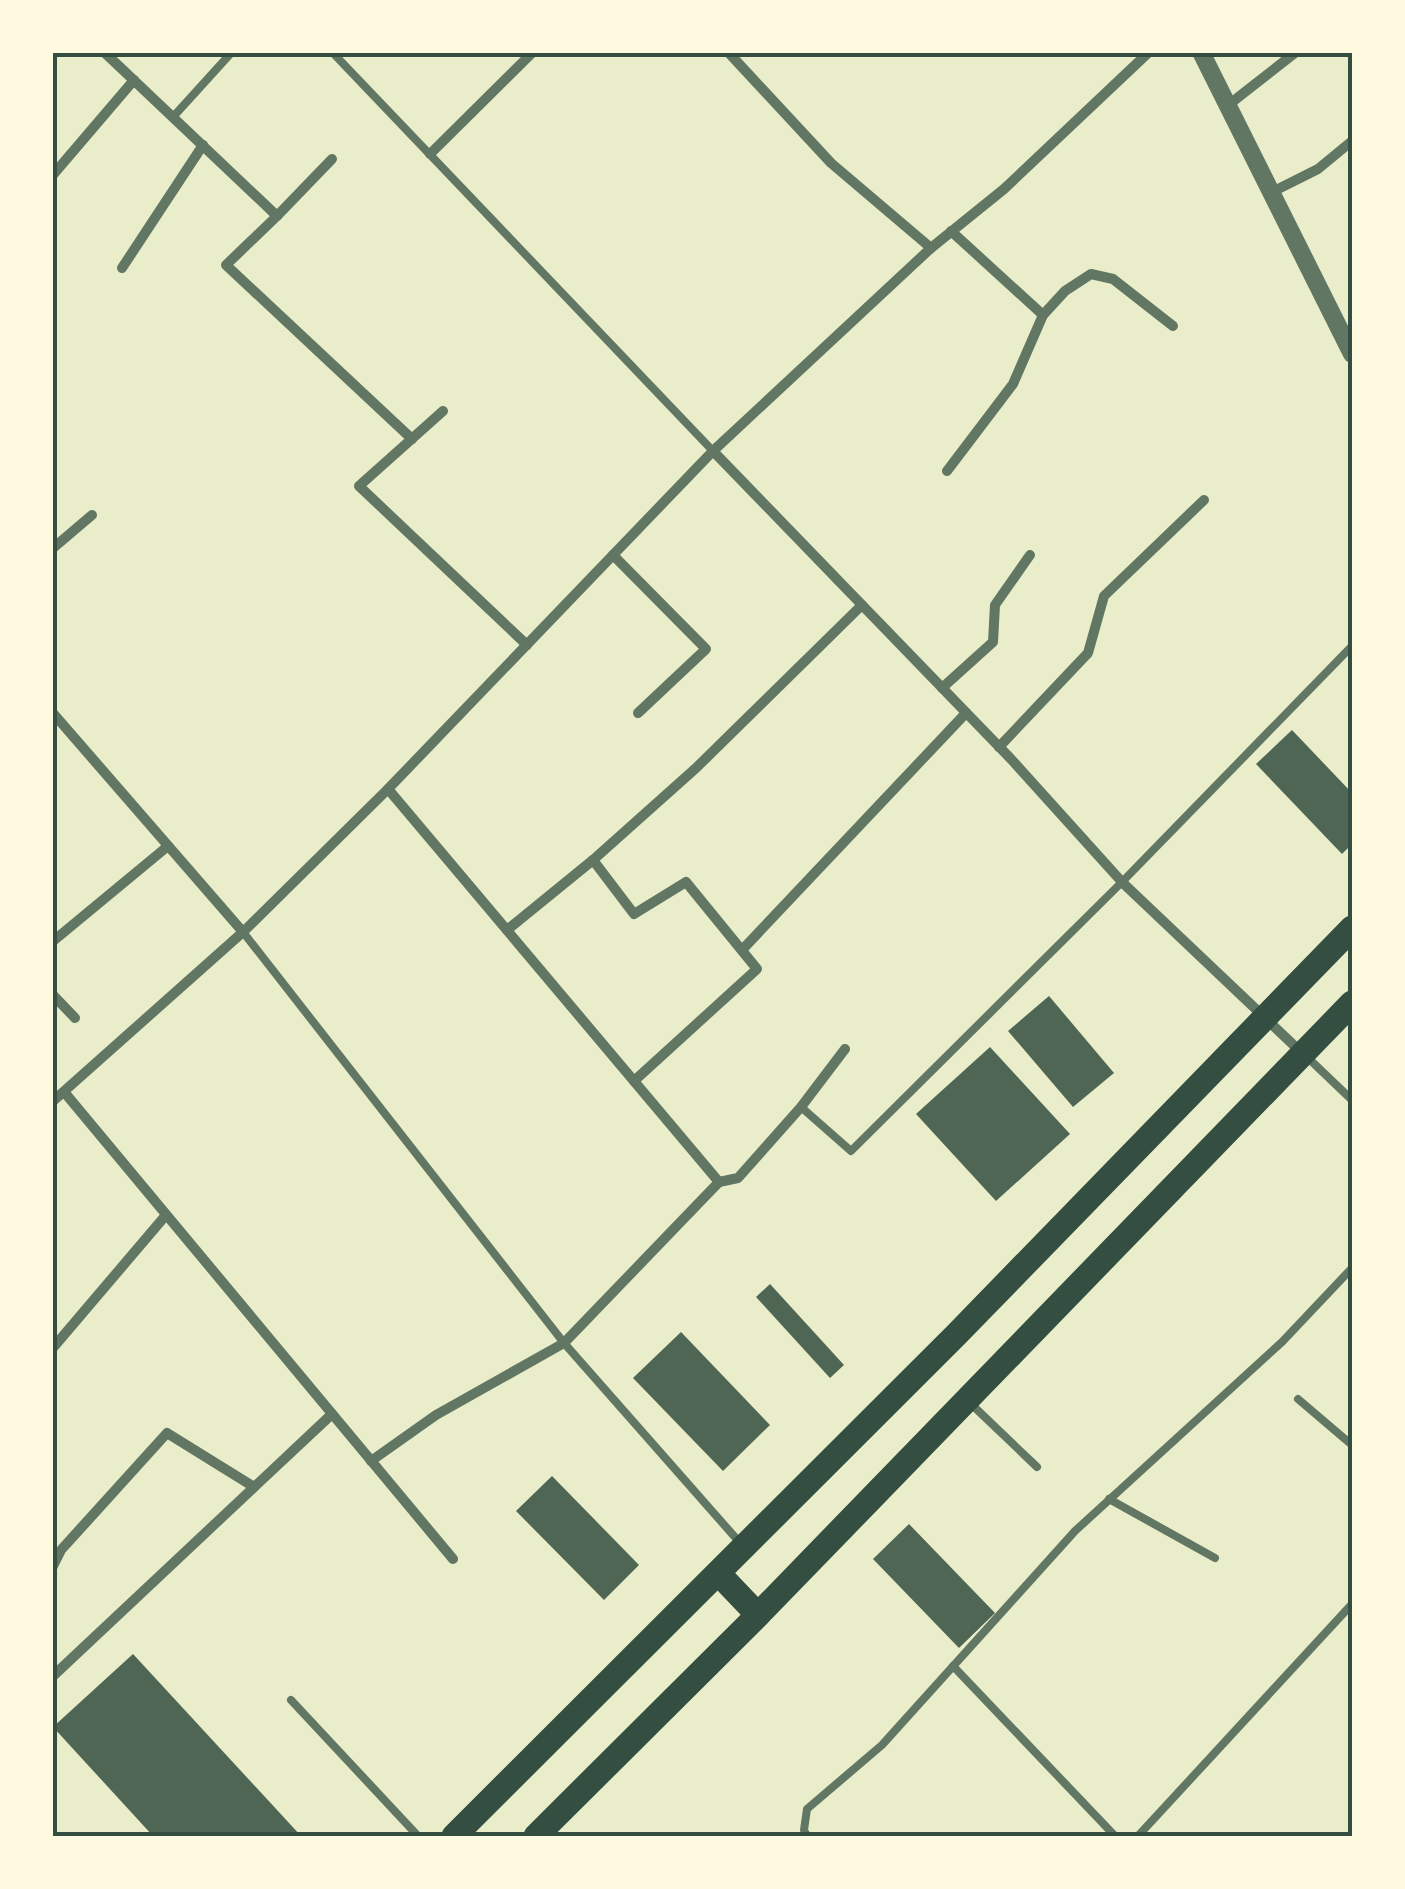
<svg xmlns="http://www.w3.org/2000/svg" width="1405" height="1889" viewBox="0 0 1405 1889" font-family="'Alegreya Sans',sans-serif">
<rect width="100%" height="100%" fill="#e9edc9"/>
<g fill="#4f6655">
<polygon points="1292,730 1352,793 1352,844 1342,854 1256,764"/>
<polygon points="1049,996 1114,1073 1073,1107 1008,1031"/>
<polygon points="990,1047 1070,1134 996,1201 916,1114"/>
<polygon points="770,1284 844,1365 830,1378 756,1297"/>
<polygon points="681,1332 770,1425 723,1471 633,1378"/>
<polygon points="552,1476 639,1565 604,1600 516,1511"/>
<polygon points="909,1524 995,1613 959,1648 873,1559"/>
<polygon points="133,1654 301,1836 153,1836 53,1727"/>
</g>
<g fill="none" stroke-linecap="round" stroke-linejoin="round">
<g stroke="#617663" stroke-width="8">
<polyline points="332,52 713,451"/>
<polyline points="173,117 232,52"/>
<polyline points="243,932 564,1343 741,1544"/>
<polyline points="1306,1056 1352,1100"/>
<polyline points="801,1107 851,1151 1122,882 1352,646"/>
<polyline points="1298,1399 1352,1445"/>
<polyline points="969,1402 1037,1467"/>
<polyline points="1109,1499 1215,1558"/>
<polyline points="953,1666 1115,1836"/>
<polyline points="291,1700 418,1836"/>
<polyline points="807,1836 804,1830 807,1809 882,1745 1075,1531 1282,1342 1352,1268"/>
<polyline points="1138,1836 1352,1604"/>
</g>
<g stroke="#617663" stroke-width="10">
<polyline points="104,52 277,216 332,159"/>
<polyline points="728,52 831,163 931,248"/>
<polyline points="1227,106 1296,52"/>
<polyline points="430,154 533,52"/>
<polyline points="52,176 134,80"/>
<polyline points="1270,193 1318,169 1352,141"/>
<polyline points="277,216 226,265 412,439"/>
<polyline points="951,231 1043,315"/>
<polyline points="122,268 203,145"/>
<polyline points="443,411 359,486 527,645"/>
<polyline points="713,451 1011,759 1122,882 1302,1053"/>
<polyline points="947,471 1013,384 1043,315 1065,291 1091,274 1113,279 1173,326"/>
<polyline points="52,549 92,515"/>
<polyline points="613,555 706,649 638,713"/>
<polyline points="942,688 993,642 995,605 1030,555"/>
<polyline points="52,712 243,932"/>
<polyline points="999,747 1088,653 1104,596 1204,500"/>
<polyline points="388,789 719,1182"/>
<polyline points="593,860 634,914 686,882 757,969 634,1081"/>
<polyline points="507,930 593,860 696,768 862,605"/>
<polyline points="52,942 168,846"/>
<polyline points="742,950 966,713"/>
<polyline points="52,994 75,1018"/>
<polyline points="65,1093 453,1559"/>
<polyline points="52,1102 243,932 388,789 713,451 931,248 1004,189 1149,52"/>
<polyline points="719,1182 738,1178 801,1107 845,1049"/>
<polyline points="52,1349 166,1215"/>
<polyline points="371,1461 436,1415 564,1343 719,1182"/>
<polyline points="52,1568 61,1550 167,1433 254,1487"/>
<polyline points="52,1677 332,1414"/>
</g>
<polyline stroke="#617663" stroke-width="18" points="1201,52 1352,354"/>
<g stroke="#344e41" stroke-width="25">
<polyline points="718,1573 758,1615"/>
<polyline points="454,1836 955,1336 1352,928"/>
<polyline points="536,1836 758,1615 1352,1003"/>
</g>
</g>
<rect width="1405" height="1889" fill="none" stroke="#fefae0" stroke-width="110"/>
<rect x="55" y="55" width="1295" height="1779" fill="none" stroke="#344e41" stroke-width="4"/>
</svg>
